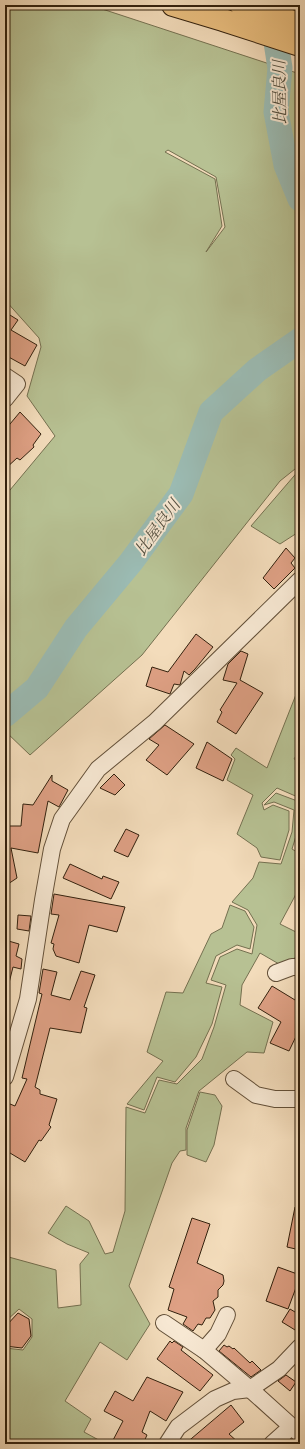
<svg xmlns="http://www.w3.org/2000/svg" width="305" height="1449" viewBox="0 0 305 1449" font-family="'IM FELL DW Pica','Noto Serif JP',serif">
<rect width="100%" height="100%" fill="#f3dcbb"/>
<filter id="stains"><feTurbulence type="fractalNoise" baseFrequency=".005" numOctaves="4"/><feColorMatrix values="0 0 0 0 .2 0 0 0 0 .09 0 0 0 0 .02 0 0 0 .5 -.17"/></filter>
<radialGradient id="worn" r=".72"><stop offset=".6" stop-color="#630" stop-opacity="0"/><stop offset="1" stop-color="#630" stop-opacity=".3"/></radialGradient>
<g fill="#b7c193" stroke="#747050" fill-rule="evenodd">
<path d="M 5,5 L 90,5 L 300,74 L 300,465 L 280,481 L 142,655 L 30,755 L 5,731 L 5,496 L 55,436 L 27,396 L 41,347 L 39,338 L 5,300 ZM 168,150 L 216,177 L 225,227 L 206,252 L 222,226 L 215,179 L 165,152 Z"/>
<polygon points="300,469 300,535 297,533 280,544 251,526"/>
<polygon points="297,692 300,693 300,749 294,759 300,762 300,798 277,788 262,803 264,810 273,805 289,811 289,830 280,860 261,857 257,848 237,834 253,795 227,780 235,759 231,755 236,748 267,768"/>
<polygon points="276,793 300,802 300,823 292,849 300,854 300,884 295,896 280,924 300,934 300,956 279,964 260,953 242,985 240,1005 273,1022 264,1053 247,1052 199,1091 186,1128 186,1150 180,1151 172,1163 129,1286 150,1324 127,1360 100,1342 65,1401 91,1419 84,1432 106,1444 5,1444 5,1348 23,1350 32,1337 32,1319 19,1309 5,1322 5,1256 56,1270 58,1308 81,1305 80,1264 89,1253 67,1244 48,1233 66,1206 89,1221 105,1254 113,1252 125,1211 126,1107 145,1113 159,1080 177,1084 202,1059 214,1027 226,985 211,980 220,957 237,949 252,954 257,925 248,910 232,902 253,878 259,862 281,864 292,832 294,810 274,802 264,805"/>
<polygon points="230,905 245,911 254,927 250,949 237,945 216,956 206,983 222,987 212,1024 196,1057 175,1082 157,1077 144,1110 127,1104 163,1061 147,1052 166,992 183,993 211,934 222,928"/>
<polygon points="200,1092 215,1095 222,1106 214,1145 206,1162 187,1155 187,1130"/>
</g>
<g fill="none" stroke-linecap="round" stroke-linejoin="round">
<g stroke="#9bbbb3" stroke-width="25">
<polyline points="272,16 280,68 276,112 286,165 300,199"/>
<polyline points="5,715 37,688 76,628 131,562 181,494 211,412 257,370 300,340"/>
</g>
</g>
<g fill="#dea084" stroke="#32200d">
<polygon points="5,312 18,320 11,330 37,345 25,366 5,355"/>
<polygon points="20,412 41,434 33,445 34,447 20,460 17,458 5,469 5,430"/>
<polygon points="286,548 295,558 291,563 295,568 274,589 263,578"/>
<polygon points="196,634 213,647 195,669 189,675 184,671 180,685 174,684 170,694 146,686 152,667 168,672"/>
<polygon points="241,651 248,654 240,680 263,693 236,734 217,722 222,712 220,710 237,683 223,680 228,664"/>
<polygon points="165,725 194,744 167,775 146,760 159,745 149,739"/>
<polygon points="207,742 232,759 223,781 196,768"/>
<polygon points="114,774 125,785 115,795 100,788"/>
<polygon points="52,775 52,781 68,790 59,807 48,801 38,853 11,848 17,878 5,886 5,826 21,826 23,804 33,805"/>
<polygon points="126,829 139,835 128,857 114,851"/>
<polygon points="70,864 102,879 103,876 119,882 111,899 63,878"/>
<polygon points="54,894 125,907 117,932 89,925 79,963 56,956 53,949 54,944 51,943 59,915 51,914"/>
<polygon points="18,915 31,916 29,931 17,929"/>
<polygon points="5,940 19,944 16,956 22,959 21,969 13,967 9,983 5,983"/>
<polygon points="43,969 57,972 51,995 70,1000 81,971 95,975 84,1007 87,1008 81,1033 50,1028 35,1087 40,1090 40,1094 57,1099 49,1125 51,1127 41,1141 39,1140 25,1162 5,1150 5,1130 9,1122 5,1120 9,1114 5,1111 5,1102 15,1106 27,1079 22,1078 42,994 39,993"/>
<polygon points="272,986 300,1003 300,1028 289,1051 270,1043 281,1022 258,1008"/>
<polygon points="295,1207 300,1208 300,1250 287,1247"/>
<polygon points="192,1218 210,1224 197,1263 223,1275 224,1281 223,1285 218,1290 218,1297 213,1301 215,1310 210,1318 206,1318 202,1325 198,1324 193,1331 183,1324 187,1317 168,1310 174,1289 169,1287"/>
<polygon points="278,1267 300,1275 300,1286 297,1285 288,1309 266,1301"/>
<polygon points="290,1309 300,1315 300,1333 282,1322"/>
<polygon points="18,1313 29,1319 31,1336 22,1348 5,1346 5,1327"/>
<polygon points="170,1341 172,1343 174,1341 183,1347 181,1350 213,1375 200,1391 157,1359"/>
<polygon points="224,1345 227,1347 229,1346 233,1349 234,1348 250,1363 252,1361 261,1370 251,1377 219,1351"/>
<polygon points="286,1375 296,1382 290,1391 278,1381"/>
<polygon points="147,1377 183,1392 166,1421 150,1411 142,1432 147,1435 143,1444 111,1444 123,1421 104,1411 115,1391 133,1401"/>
<polygon points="231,1405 244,1422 229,1434 240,1444 185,1444"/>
</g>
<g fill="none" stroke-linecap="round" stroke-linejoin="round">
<g stroke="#624f38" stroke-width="18">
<g id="minor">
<polyline points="5,376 17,384 5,399"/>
<polyline points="276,973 292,967 300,967"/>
<polyline points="5,1077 28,999 43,900 52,849 62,819 98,769 155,722 300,580"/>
<polyline points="234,1079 256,1095 275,1099 300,1099"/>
<polyline points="164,1323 204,1350 250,1389 300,1434"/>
<polyline points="204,1350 218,1334 227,1315"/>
<polyline points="167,1444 178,1427 215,1399 233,1391 250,1389 279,1369 300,1347"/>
<polyline points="272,1444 291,1427"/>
</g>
</g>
<g stroke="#32200d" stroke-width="24">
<g id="highway">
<polyline points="173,5 223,20 300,45"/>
<polyline points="241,5 300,24"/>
</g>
</g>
<use href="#minor" stroke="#f7e8d3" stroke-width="16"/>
<use href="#highway" stroke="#eabe7e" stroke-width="22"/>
</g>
<g text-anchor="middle" stroke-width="4" stroke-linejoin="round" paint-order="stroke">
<g font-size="16" font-style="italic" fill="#524e3f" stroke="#f7e8d3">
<text transform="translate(279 92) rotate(-91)" y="6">比屋良川</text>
<text transform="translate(157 527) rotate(-54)" y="6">比屋良川</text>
</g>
</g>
<rect width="305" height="1449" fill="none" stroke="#f3dcbb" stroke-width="20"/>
<rect x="6" y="6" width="293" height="1437" fill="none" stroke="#32200d" stroke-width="2"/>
<rect x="10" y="10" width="285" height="1429" fill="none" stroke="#32200d"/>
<rect width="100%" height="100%" filter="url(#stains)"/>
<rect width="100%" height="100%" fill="url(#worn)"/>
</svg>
